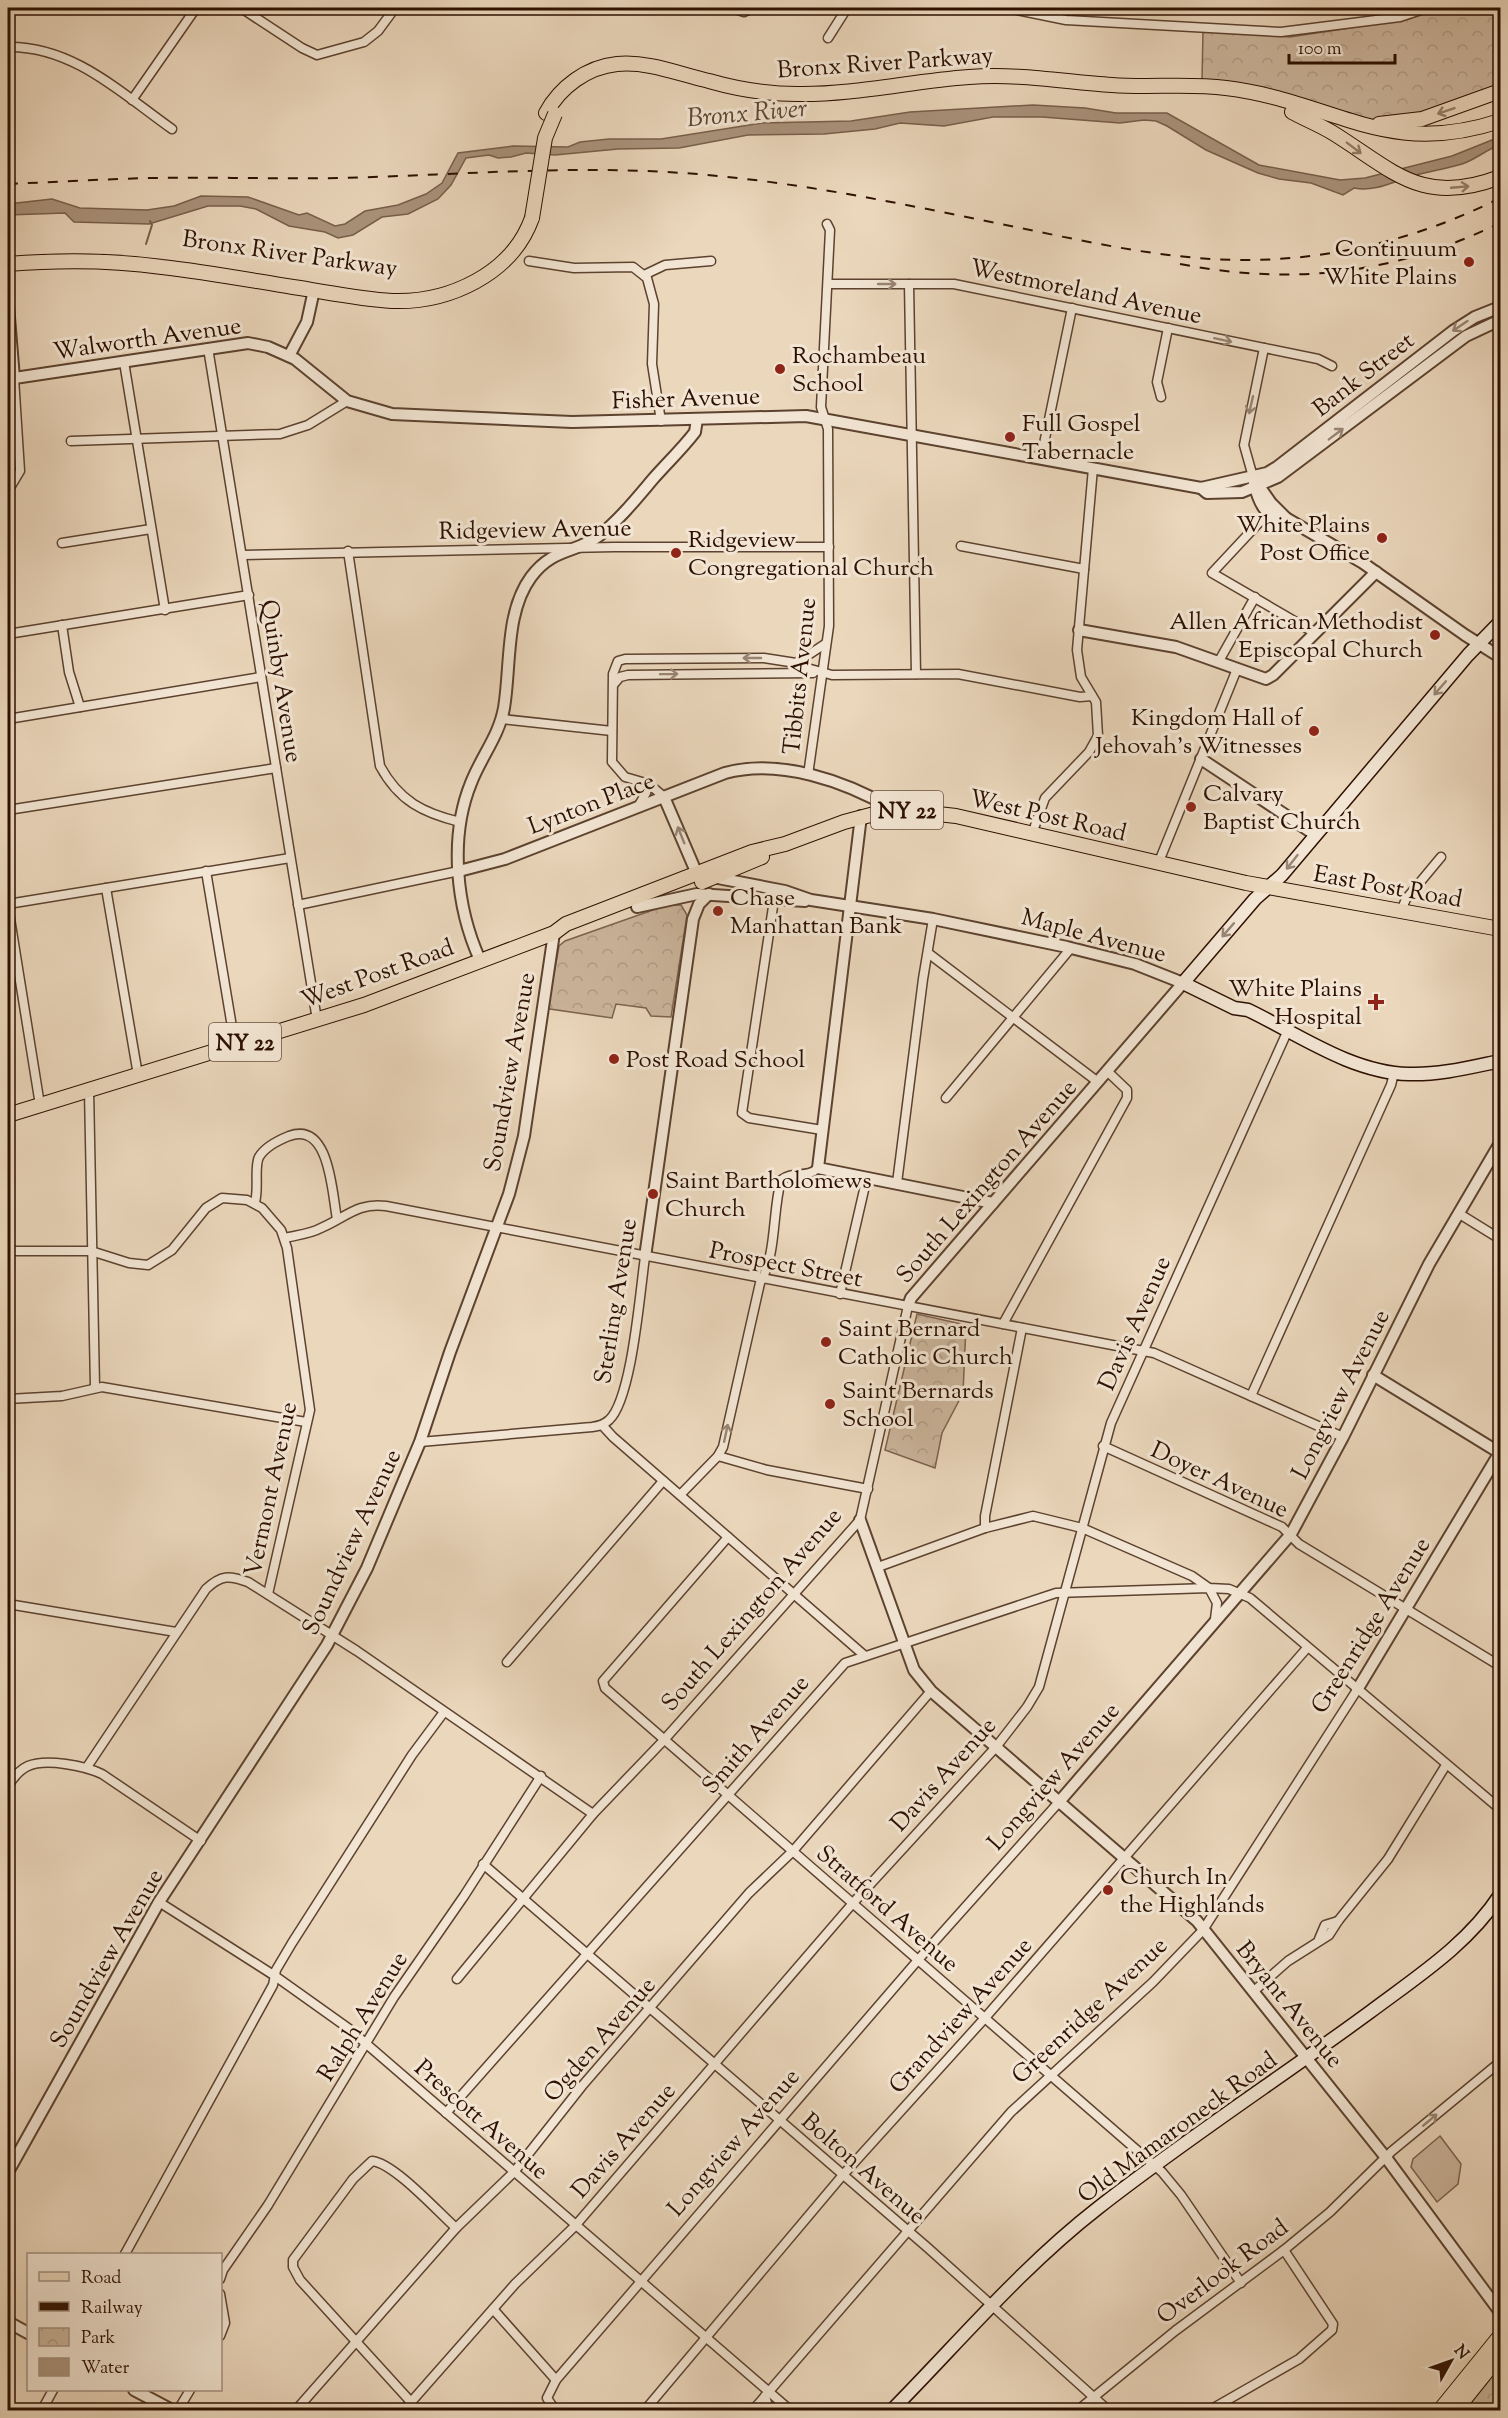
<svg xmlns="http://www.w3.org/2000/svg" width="1508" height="2418" viewBox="0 0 1508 2418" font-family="'Sorts Mill Goudy',serif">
<defs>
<pattern id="park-crowns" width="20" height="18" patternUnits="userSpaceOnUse" patternTransform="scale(1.5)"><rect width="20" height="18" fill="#cbb59c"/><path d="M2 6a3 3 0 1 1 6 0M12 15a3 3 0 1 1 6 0" fill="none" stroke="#af9b85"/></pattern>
</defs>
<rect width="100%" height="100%" fill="#ebd7bc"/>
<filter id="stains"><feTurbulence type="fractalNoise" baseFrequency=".00333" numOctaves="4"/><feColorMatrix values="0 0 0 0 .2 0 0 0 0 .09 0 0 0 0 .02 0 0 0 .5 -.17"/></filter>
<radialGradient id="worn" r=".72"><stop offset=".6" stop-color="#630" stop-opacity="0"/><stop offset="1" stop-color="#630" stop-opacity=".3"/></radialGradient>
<polygon fill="#cbb59c" stroke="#7c624e" stroke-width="1.5" points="1440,2136 1461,2164 1458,2184 1437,2202 1411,2167 1413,2159"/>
<g fill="url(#park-crowns)" stroke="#7c624e" stroke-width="1.5">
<polygon points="1435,8 1488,8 1500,24 1500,88 1443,109 1371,121 1202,81 1203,31 1290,37 1409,19"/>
<polygon points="667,905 681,905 687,915 671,1017 651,1016 646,1008 616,1004 612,1018 550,1009 548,1006 559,946 565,941"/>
<polygon points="917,1314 966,1325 963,1393 942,1433 935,1468 885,1450"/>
<polygon points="1500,2366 1500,2410 1465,2410"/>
</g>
<path fill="#aa937c" stroke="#785f4a" stroke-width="1.5" d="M 1033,105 L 1085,108 L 1116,113 L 1167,113 L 1259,165 L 1340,180 L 1365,178 L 1452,156 L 1497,138 L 1500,137 L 1500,145 C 1487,149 1475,160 1462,164 C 1446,169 1429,171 1412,176 C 1392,182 1375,192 1354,188 L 1343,195 L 1311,183 L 1279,179 L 1258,173 L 1206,150 L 1167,126 L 1156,121 L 1144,120 L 1120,123 L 1042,117 L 993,117 L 944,126 L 900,123 L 875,129 L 824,134 L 748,135 L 679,148 L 618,149 L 555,155 L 526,153 L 511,157 L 498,158 L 489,155 L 466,158 L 451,185 L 438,199 L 408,214 L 382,217 L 353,235 L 338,238 L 325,232 L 289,226 L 256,209 L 240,206 L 208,206 L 149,224 L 74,222 L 65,213 L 8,215 L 8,204 L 52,199 L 80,208 L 147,210 L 174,206 L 201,196 L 248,197 L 299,215 L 307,213 L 335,226 L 345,224 L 365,211 L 398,205 L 426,194 L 442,183 L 458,153 L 513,146 L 568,147 L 580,142 L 609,139 L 661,139 L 762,123 L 851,121 L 910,112 Z"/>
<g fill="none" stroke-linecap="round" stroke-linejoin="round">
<polyline stroke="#785f4a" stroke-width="2" points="146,244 152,225 150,221"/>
<g stroke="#5c422f" stroke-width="11">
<g id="minor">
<polyline points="241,8 302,48 317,55 364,42 378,31 395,8"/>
<polyline points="732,8 744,12 752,8"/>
<polyline points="1007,8 1066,20 1281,32 1400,17 1427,8"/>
<polyline points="828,38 847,8"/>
<path d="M 8,47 C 73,46 121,93 172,129"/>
<polyline points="132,100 196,8"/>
<polyline points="529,261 574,268 633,267 647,278 654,304 652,364 661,421"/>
<polyline points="644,275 665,265 711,261"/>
<polyline points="828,284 954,284 1318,359 1332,366"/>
<polyline points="909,284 916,674"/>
<polyline points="208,348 317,1020"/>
<polyline points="124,362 165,610"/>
<polyline points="1161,397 1157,382 1168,328"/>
<polyline points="71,441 280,434 308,425 347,401"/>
<polyline points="1041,458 1072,308"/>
<polyline points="1253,477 1244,445 1264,348"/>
<polyline points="8,491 20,471 14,378"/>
<polyline points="1268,513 1212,573 1315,633"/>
<polyline points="62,543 151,529"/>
<polyline points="961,546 1084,569"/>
<path d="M 348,551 L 380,766 C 399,801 423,813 460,822"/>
<polyline points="242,555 614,547 829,547"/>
<polyline points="62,625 69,672 80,707"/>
<polyline points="8,634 249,595"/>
<polyline points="1219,661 1255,597"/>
<polyline points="793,664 832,675 958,674 1080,697 1092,696"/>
<polyline points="614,684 620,677 628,675 813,673"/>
<polyline points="8,719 261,677"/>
<polyline points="502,719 612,731"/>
<polyline points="808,775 829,626 828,429 821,407 830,230 827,224"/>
<polyline points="637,783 646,793 639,805"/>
<polyline points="664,797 649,784 625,777 612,762 613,674 618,661 625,659 764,658 796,663 825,644"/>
<polyline points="8,810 276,768"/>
<polyline points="1032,834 1045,798 1089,752 1098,736 1096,702 1081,677 1077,650 1093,468"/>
<polyline points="1158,864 1237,669"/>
<polyline points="206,871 235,1045"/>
<polyline points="106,888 138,1075"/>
<polyline points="774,900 742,1113 749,1118 822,1130"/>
<polyline points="8,904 290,858"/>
<polyline points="298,905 459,871"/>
<polyline points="8,906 40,1105"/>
<polyline points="1401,911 1406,899 1441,857"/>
<polyline points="928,953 1098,1082"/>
<polyline points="89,1090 95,1387"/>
<polyline points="946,1098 1071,948"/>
<polyline points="897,1183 923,979 933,919"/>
<path d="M 255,1202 C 259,1189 254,1166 259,1157 C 265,1147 279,1140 289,1136 C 330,1121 332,1193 337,1219"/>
<polyline points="1458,1213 1500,1239"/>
<path d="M 285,1238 C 297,1235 310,1234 321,1228 C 345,1218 358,1202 386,1206 L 1154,1353 L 1343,1437"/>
<polyline points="8,1251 91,1251 129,1263 148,1265 172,1250 206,1208 222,1198 247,1200 262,1208 281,1230 287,1248 310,1410 268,1594"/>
<polyline points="840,1294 867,1177"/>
<polyline points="1003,1324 1127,1098 1127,1090 1107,1071"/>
<polyline points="1251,1396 1391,1085 1394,1073"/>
<polyline points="8,1399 62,1396 102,1387 306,1422"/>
<polyline points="602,1425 613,1437 865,1656"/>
<path d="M 420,1442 L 592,1427 C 599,1426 604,1425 609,1420 C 632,1399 640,1291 645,1257"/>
<polyline points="1103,1446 1282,1527 1299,1544 1500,1666"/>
<polyline points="718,1456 767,1470 868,1489"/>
<path d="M 680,1495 L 718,1456 L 723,1447 L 760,1283 C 777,1254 772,1213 781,1180 C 793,1170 807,1179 818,1168"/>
<polyline points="985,1528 985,1516 1022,1328"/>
<polyline points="728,1537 603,1681 605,1688 1162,2172 1181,2195 1241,2283"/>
<polyline points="878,1567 985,1528 1033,1516 1082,1528 1192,1576 1209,1588 1229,1589 1250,1598 1500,1809"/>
<polyline points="8,1604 176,1632"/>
<polyline points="507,1662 663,1481"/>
<path d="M 87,1767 L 206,1589 C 221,1575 229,1575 248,1582 L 357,1651 L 593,1814"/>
<path d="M 8,1786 C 13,1778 19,1770 28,1766 C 46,1758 85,1766 102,1774 L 201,1841"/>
<polyline points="483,1864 928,2248 1108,2410"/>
<polyline points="159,1902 275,1976 348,2028 790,2410"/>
<polyline points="1319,1939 1325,1925 1338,1921"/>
<polyline points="457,1979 593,1814 664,1740 860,1520 908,1306"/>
<polyline points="1254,1991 1288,1961 1329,1935 1338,1921 1388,1859 1446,1765"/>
<polyline points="446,2113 845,1663 1056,1593 1209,1588 1217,1603 1215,1619"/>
<polyline points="125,2254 273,1985 276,1970 292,1943 412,1755 444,1712"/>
<polyline points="220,2279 223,2270 268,2205 394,1997 464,1896 541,1776"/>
<polyline points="220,2294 225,2323 220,2336"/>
<polyline points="493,2309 556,2380"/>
<polyline points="765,2396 769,2410"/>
<path d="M 411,2402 L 300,2280 L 293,2267 L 293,2260 L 353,2179 L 372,2161 C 394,2163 438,2212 456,2228"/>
<polyline points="42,2410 53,2390"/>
<polyline points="178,2410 190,2390"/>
<polyline points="296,2410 456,2228 514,2172 582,2086 749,1893 793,1851 931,1691"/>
<polyline points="404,2410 515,2284 575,2226 853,1903 996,1747 1027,1707 1039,1687 1111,1423 1288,1030"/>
<polyline points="555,2410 547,2398 556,2380 918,1960 1059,1802"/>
<polyline points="645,2410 842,2176 984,2019 1307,1648"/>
<polyline points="753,2410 1011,2112 1153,1982 1203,1930 1357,1690"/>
<polyline points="1078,2410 1175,2331 1284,2250 1330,2212 1392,2151 1500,2062"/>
<polyline points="1210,2410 1299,2359 1332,2330 1333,2324 1284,2250"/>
</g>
</g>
<g stroke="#5c422f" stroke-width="14">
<g id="tertiary">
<polyline points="1497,8 1500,12"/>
<polyline points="8,305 14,378"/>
<polyline points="289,356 307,322 314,290"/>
<polyline points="8,379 248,343 268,347 295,359 347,401 392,414 572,422 806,416 1201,488 1267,473 1277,467 1453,331 1475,317 1500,307"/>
<polyline points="1255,480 1271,503 1286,518 1363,563 1465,635 1500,657"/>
<path d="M 1254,483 C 1258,500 1265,520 1286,518"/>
<polyline points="1201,488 1207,493 1242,492 1278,477 1466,336 1500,320"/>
<polyline points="1079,630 1176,647 1266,679 1273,675 1376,572"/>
<polyline points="1201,759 1314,834"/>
<polyline points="664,797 697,874 785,891 811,900 933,919 1067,947 1135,964 1183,983 911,1298 908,1306"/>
<polyline points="861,816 818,1168 993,1203"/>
<path d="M 459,871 L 505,859 L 725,773 C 779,758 845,781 893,809"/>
<polyline points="637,907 697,894 805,901"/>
<path d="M 480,960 C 456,907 449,837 471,783 C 481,757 499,736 504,708 C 511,666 505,612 531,577 C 553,547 576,554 600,535 C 620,519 636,499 653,479 C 667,463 682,449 695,432 L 697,419"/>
<polyline points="645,1257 693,919 699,904 709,894"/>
<polyline points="1373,1375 1500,1453"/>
<polyline points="860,1520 914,1670 931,1691 1197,1921 1387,2159 1500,2312"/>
<polyline points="1357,1690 1500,1452"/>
<polyline points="1059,1802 1291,1534 1343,1437 1429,1264 1500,1143"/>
<polyline points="8,2172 159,1902 327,1645 367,1568 420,1442 450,1352 509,1194 524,1136 554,933"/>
<polyline points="8,2322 28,2333"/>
<polyline points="134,2390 172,2410"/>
</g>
</g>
<g stroke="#2d1000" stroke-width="15">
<g id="secondary">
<path d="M 1500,622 L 1468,655 L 1282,875 L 1255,899 L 1183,983 L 1234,1008 L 1248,1010 C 1298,1034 1352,1073 1409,1074 C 1440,1075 1471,1067 1500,1061"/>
<path d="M 892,2410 C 959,2342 1022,2267 1098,2208 C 1186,2139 1280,2078 1370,2012 C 1418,1976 1467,1945 1500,1895"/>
</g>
</g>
<g stroke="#2d1000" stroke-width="16">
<g id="primary">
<polyline points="702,882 762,857"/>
<polyline points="8,1115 364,1005 554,933 566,924 752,852 785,844 844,822 893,809 956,816 1246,883 1500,929"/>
<polyline points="1440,2410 1500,2336"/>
<polyline points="1456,2410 1500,2355"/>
</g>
</g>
<g stroke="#2d1000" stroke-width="16">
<g id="trunk">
<path d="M 1292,112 C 1305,119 1320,125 1333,133 C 1394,171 1422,207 1500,177"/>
<path d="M 546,113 C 560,87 587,67 617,64 C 648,61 679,74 709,81 C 737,89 767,94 797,94 C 854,95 912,81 969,77 C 1017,73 1065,82 1112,85 C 1150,88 1188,83 1226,88 C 1333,101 1385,159 1500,121"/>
<polyline points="1379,124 1422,119 1500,91"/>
<path d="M 8,264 C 59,260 111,260 162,267 C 206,272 249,280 293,287 C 326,292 359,299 392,301 C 449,303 512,274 532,218"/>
</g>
</g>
<use href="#minor" stroke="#f2e5d3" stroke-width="8"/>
<use href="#tertiary" stroke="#f2e5d3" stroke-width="10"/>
<use href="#secondary" stroke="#f2e5d3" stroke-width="12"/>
<use href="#primary" stroke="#ebd7bc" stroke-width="14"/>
<use href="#trunk" stroke="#ebd7bc" stroke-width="14"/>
<g stroke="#2d1000" stroke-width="2" stroke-dasharray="10 10" stroke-linecap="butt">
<path d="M 8,184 C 55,182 104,179 152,178 C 215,177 278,179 341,178 C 455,175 569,165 683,173 C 797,181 908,205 1020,228 C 1094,243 1168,260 1245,260 C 1334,260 1421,238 1500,198"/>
<path d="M 1180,264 C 1295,286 1395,274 1500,223"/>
</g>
<g stroke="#2d1000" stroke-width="16" stroke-linecap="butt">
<polyline id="trunk-bridge" points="532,218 545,138 555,114"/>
</g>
<use href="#trunk-bridge" stroke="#ebd7bc" stroke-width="14"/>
</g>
<defs><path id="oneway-shaft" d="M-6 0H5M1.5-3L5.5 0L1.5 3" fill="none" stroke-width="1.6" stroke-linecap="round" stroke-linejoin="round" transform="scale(1.5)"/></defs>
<g stroke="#967d67">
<use href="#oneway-shaft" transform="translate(1446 111) rotate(161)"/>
<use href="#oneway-shaft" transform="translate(1354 148) rotate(37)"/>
<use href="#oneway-shaft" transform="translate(1460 187) rotate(-5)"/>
</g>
<g stroke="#998574">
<use href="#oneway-shaft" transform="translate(887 284)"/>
<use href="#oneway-shaft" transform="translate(1460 326) rotate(146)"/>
<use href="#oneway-shaft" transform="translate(1223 340) rotate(12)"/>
<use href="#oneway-shaft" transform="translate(1251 405) rotate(103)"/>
<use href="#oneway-shaft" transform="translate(1336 434) rotate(-37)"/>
<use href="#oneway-shaft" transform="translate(752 658) rotate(180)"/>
<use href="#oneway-shaft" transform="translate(669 674) rotate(-1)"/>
<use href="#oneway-shaft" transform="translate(1440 688) rotate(131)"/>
<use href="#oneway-shaft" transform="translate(681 835) rotate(-112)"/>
<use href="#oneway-shaft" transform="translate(1292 862) rotate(128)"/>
<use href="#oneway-shaft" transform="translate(1228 930) rotate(131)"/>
<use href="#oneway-shaft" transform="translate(726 1433) rotate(-78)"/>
<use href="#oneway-shaft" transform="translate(1430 2120) rotate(-40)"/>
</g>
<g fill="#8f2418" stroke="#f2e5d3" stroke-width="2">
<circle cx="1469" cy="262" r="6"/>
<circle cx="780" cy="369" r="6"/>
<circle cx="1010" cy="437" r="6"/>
<circle cx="1382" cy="538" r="6"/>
<circle cx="676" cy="553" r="6"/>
<circle cx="1435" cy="635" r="6"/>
<circle cx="1314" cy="731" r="6"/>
<circle cx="1191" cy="807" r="6"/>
<circle cx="718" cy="911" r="6"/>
<path d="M1373 993h6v6h6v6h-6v6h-6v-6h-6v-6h6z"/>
<circle cx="614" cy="1059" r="6"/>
<circle cx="653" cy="1194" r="6"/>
<circle cx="826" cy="1342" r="6"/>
<circle cx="830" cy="1404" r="6"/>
<circle cx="1108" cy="1890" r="6"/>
</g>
<g text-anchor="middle" stroke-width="6" stroke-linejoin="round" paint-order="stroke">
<g fill="#f2e5d3" stroke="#68503f" stroke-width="1.5">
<rect x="871" y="791" width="72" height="38" rx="4.5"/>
<rect x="209" y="1023" width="72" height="38" rx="4.5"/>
</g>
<g font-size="22" font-weight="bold" fill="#2d1000">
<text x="907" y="818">NY 22</text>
<text x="245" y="1050">NY 22</text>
</g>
<g font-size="24" fill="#2d1000" stroke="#f2e5d3">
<text transform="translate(885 62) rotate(-4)" y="8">Bronx River Parkway</text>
<text transform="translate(290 253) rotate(8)" y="8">Bronx River Parkway</text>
<text transform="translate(1086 291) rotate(12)" y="8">Westmoreland Avenue</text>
<text transform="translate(147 338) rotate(-8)" y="8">Walworth Avenue</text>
<text transform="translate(1363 374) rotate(-38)" y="8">Bank Street</text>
<text transform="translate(686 398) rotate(-2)" y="8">Fisher Avenue</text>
<text transform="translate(535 529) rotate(-1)" y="8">Ridgeview Avenue</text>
<text transform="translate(799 676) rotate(-84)" y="8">Tibbits Avenue</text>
<text transform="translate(282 681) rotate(81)" y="8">Quinby Avenue</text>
<text transform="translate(591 803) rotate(-21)" y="8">Lynton Place</text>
<text transform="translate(1048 815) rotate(13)" y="8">West Post Road</text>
<text transform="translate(1388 886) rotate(10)" y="8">East Post Road</text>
<text transform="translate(1094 935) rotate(15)" y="8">Maple Avenue</text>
<text transform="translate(377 973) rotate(-20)" y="8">West Post Road</text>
<text transform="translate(509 1072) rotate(-80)" y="8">Soundview Avenue</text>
<text transform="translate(986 1181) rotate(-49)" y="8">South Lexington Avenue</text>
<text transform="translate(786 1264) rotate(11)" y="8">Prospect Street</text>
<text transform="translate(615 1301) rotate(-81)" y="8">Sterling Avenue</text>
<text transform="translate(1134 1323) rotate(-66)" y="8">Davis Avenue</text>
<text transform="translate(1340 1394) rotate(-63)" y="8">Longview Avenue</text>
<text transform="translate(1220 1479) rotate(25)" y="8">Doyer Avenue</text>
<text transform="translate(270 1489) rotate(-78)" y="8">Vermont Avenue</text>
<text transform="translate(351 1542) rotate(-65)" y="8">Soundview Avenue</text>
<text transform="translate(751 1609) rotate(-49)" y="8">South Lexington Avenue</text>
<text transform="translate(1370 1625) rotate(-58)" y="8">Greenridge Avenue</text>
<text transform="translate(755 1734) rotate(-49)" y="8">Smith Avenue</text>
<text transform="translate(943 1774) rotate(-48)" y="8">Davis Avenue</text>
<text transform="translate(1053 1776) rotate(-49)" y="8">Longview Avenue</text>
<text transform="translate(888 1908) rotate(41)" y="8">Stratford Avenue</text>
<text transform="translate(106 1958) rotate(-60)" y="8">Soundview Avenue</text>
<text transform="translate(1290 2004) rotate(51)" y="8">Bryant Avenue</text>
<text transform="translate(1089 2010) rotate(-43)" y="8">Greenridge Avenue</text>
<text transform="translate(960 2015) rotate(-48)" y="8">Grandview Avenue</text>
<text transform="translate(362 2016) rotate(-58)" y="8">Ralph Avenue</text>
<text transform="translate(599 2039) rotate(-49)" y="8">Ogden Avenue</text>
<text transform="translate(482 2119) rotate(41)" y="8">Prescott Avenue</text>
<text transform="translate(1177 2127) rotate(-36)" y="8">Old Mamaroneck Road</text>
<text transform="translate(623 2140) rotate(-49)" y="8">Davis Avenue</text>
<text transform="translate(733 2142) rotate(-49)" y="8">Longview Avenue</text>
<text transform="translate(864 2168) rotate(41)" y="8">Bolton Avenue</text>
<text transform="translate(1222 2271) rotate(-37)" y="8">Overlook Road</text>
</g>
<g font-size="24" fill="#2d1000" stroke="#f2e5d3" text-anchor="start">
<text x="1457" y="256" text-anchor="end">Continuum<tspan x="1457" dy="28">White Plains</tspan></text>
<text x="792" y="363">Rochambeau<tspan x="792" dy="28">School</tspan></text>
<text x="1022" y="431">Full Gospel<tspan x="1022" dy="28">Tabernacle</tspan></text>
<text x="1370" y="532" text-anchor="end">White Plains<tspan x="1370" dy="28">Post Office</tspan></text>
<text x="688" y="547">Ridgeview<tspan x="688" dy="28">Congregational Church</tspan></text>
<text x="1423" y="629" text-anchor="end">Allen African Methodist<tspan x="1423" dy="28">Episcopal Church</tspan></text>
<text x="1302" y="725" text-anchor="end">Kingdom Hall of<tspan x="1302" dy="28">Jehovah’s Witnesses</tspan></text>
<text x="1203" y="801">Calvary<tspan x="1203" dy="28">Baptist Church</tspan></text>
<text x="730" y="905">Chase<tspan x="730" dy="28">Manhattan Bank</tspan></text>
<text x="1362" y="996" text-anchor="end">White Plains<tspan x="1362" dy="28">Hospital</tspan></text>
<text x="626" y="1067">Post Road School</text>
<text x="665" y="1188">Saint Bartholomews<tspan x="665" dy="28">Church</tspan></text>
<text x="838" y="1336">Saint Bernard<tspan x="838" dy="28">Catholic Church</tspan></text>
<text x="842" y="1398">Saint Bernards<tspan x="842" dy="28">School</tspan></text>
<text x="1120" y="1884">Church In<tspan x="1120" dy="28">the Highlands</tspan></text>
</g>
<g font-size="26" font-style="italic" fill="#5f4432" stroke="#f2e5d3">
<text transform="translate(747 112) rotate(-5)" y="9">Bronx River</text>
</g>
</g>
<rect width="1508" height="2418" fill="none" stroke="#ebd7bc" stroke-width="30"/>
<rect x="9" y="9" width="1490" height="2400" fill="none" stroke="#2d1000" stroke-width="3"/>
<rect x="15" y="15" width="1478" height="2388" fill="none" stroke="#2d1000" stroke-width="1.5"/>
<rect x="27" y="2253" width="195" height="138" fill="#f2e5d3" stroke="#a3907f" stroke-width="1.5"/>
<rect x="39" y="2272" width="30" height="9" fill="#ebd7bc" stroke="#a3907f" stroke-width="1.5"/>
<text x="81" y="2283" font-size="18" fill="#2d1000">Road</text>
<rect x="39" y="2302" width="30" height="9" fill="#2d1000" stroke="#a3907f" stroke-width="1.5"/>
<text x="81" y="2313" font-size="18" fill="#2d1000">Railway</text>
<rect x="39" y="2328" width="30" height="18" fill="url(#park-crowns)" stroke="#a3907f" stroke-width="1.5"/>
<text x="81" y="2343" font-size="18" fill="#2d1000">Park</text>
<rect x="39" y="2358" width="30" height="18" fill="#aa937c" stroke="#a3907f" stroke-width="1.5"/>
<text x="81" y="2373" font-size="18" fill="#2d1000">Water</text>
<g transform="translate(1451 2361) rotate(50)" stroke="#f2e5d3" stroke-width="4.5" paint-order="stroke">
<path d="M0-4.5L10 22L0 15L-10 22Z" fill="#2d1000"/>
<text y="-9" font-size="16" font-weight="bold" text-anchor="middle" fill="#2d1000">N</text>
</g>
<path d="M1289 54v9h106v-9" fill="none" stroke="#2d1000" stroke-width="3"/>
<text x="1298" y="54" font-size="18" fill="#2d1000" stroke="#f2e5d3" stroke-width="4.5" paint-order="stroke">100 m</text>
<rect width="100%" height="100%" filter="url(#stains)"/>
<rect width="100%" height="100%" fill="url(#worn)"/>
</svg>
